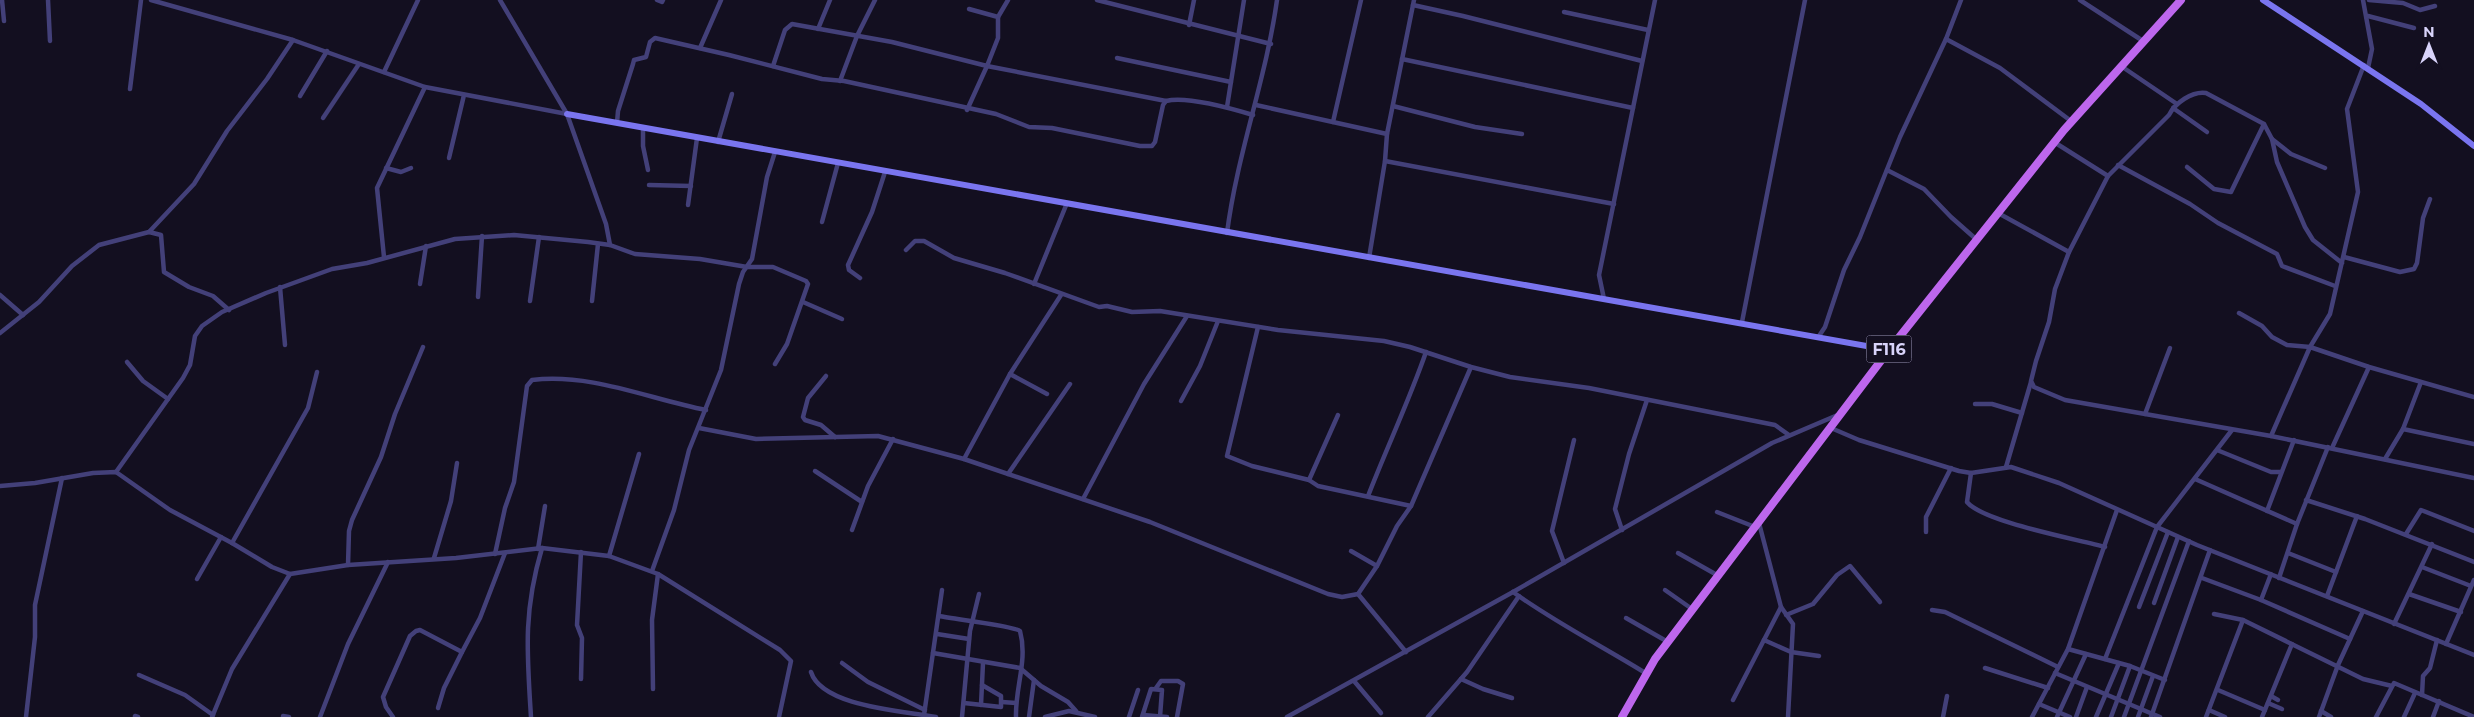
<svg xmlns="http://www.w3.org/2000/svg" width="2474" height="717" viewBox="0 0 2474 717" font-family="Montserrat,sans-serif">
<rect width="100%" height="100%" fill="#130f20"/>
<g fill="none" stroke-linecap="round" stroke-linejoin="round">
<g stroke="#434079" stroke-width="4.5">
<polyline points="2,0 4,21"/>
<polyline points="48,0 50,41"/>
<polyline points="151,0 293,40 425,87 567,114"/>
<polyline points="500,0 567,114 606,224 610,245"/>
<polyline points="657,0 662,2 663,0"/>
<polyline points="1097,0 1271,44"/>
<polyline points="2080,0 2143,41"/>
<polyline points="2363,0 2372,49 2368,68"/>
<polyline points="2369,0 2403,3 2420,10 2435,6"/>
<polyline points="1413,5 1463,16 1642,61"/>
<polyline points="1564,12 1648,30"/>
<polyline points="2368,16 2414,28"/>
<polyline points="998,17 1008,0"/>
<polyline points="1189,25 1194,0"/>
<polyline points="818,29 830,0"/>
<polyline points="1946,39 2000,68 2071,121"/>
<polyline points="700,48 721,0"/>
<polyline points="1117,58 1231,82"/>
<polyline points="1402,59 1633,108"/>
<polyline points="773,66 785,30 792,24 892,42 987,66 998,38 998,17 969,9"/>
<polyline points="2121,66 2177,104"/>
<polyline points="384,72 418,0"/>
<polyline points="840,81 857,36 875,0"/>
<polyline points="130,89 141,0"/>
<polyline points="300,96 327,51"/>
<polyline points="1256,105 1387,134"/>
<polyline points="1393,106 1475,127 1522,134"/>
<polyline points="1227,107 1244,0"/>
<polyline points="2173,108 2207,132"/>
<polyline points="967,110 987,66 1166,101"/>
<polyline points="323,118 359,64"/>
<polyline points="1333,122 1361,0"/>
<path d="M 617,123 L 618,111 L 633,64 L 634,60 L 646,57 L 650,42 L 655,38 L 729,55 L 822,79 L 844,81 L 996,114 L 1029,127 L 1052,128 L 1140,146 L 1152,146 L 1155,142 L 1163,105 L 1166,101 C 1186,96 1233,109 1253,115"/>
<polyline points="643,128 643,146 648,170"/>
<polyline points="2272,139 2291,154 2325,168"/>
<polyline points="718,142 732,94"/>
<polyline points="2054,142 2108,176"/>
<polyline points="449,158 464,95"/>
<polyline points="1385,161 1387,134 1414,0"/>
<polyline points="2118,165 2190,204 2218,223 2277,254 2282,266 2335,286"/>
<polyline points="2187,167 2214,189 2231,192 2264,124"/>
<polyline points="386,168 401,172 411,168"/>
<polyline points="1887,170 1924,189 1951,217 1977,240"/>
<polyline points="649,185 691,186"/>
<polyline points="688,205 697,138"/>
<polyline points="1998,213 2069,252"/>
<polyline points="822,222 838,163"/>
<path d="M 1227,233 C 1237,154 1266,79 1277,0"/>
<polyline points="906,250 915,241 924,241 954,258 1005,273 1099,307 1107,306 1132,312 1160,311 1278,330 1384,341 1410,347 1471,367 1510,377 1589,388 1775,425 1789,435"/>
<polyline points="384,257 377,188 425,87"/>
<polyline points="2344,257 2400,272 2414,269 2417,263 2423,218 2430,199"/>
<polyline points="1369,258 1385,161 1614,204"/>
<path d="M 2342,263 L 2313,240 L 2305,227 L 2277,162 L 2272,139 L 2264,124 L 2206,93 C 2192,91 2175,103 2169,115 L 2108,176 L 2069,252 L 2055,289 L 2049,322 L 2036,361 L 2031,381 L 2034,387 L 2065,400 L 2271,436 L 2310,347 L 2330,314 L 2358,192 L 2347,109 L 2364,65"/>
<polyline points="860,278 849,270 848,265 872,212 885,172"/>
<polyline points="420,284 426,246"/>
<polyline points="1034,284 1067,203"/>
<polyline points="280,287 285,345"/>
<polyline points="0,295 23,315"/>
<polyline points="478,297 482,236"/>
<polyline points="1604,299 1599,275 1655,0"/>
<polyline points="530,301 539,237"/>
<polyline points="592,301 598,244"/>
<polyline points="803,302 842,319"/>
<polyline points="229,310 213,296 189,287 164,272 161,235 149,232 194,184 227,131 267,79 293,40"/>
<polyline points="2239,313 2262,326 2272,337 2287,345 2310,347 2369,367 2474,397"/>
<polyline points="1742,322 1805,0"/>
<polyline points="1258,327 1227,456 1252,466 1309,480 1318,486 1411,506"/>
<polyline points="0,333 39,302 72,266 99,245 149,232"/>
<polyline points="1819,336 1825,327 1844,270 1860,237 1900,137 1946,39 1961,0"/>
<polyline points="127,362 143,381 168,399"/>
<polyline points="1010,374 1047,394"/>
<polyline points="826,376 808,398 803,417 805,420 821,425 835,437"/>
<polyline points="1181,401 1200,366 1218,321"/>
<polyline points="1975,404 1992,404 2022,413"/>
<polyline points="2145,414 2170,348"/>
<polyline points="699,428 756,439 878,436 964,459 1150,522 1328,594 1342,597 1358,594 1377,566 1397,526 1411,506 1471,367"/>
<polyline points="1831,428 1859,440 1959,471 1971,473 2011,467 2059,483 2197,545 2474,655"/>
<polyline points="2403,429 2474,444"/>
<polyline points="2271,436 2474,478"/>
<polyline points="2332,448 2369,367"/>
<polyline points="2217,450 2271,472 2281,472"/>
<polyline points="964,459 1010,374 1061,295"/>
<polyline points="2385,459 2403,429 2421,382"/>
<polyline points="2006,467 2031,382"/>
<polyline points="815,471 862,502"/>
<polyline points="116,472 183,378 190,365 195,336 202,326 222,312 266,293 332,269 367,263 455,239 514,235 588,242 610,245 635,254 700,259 747,267 773,267 806,281 808,284 787,344 775,364"/>
<path d="M 1971,473 L 1967,502 C 1983,522 2077,539 2105,547"/>
<polyline points="1008,474 1070,384"/>
<polyline points="2195,479 2297,524"/>
<polyline points="1309,480 1338,415"/>
<polyline points="0,486 35,483 93,473 116,472 170,510 232,543 272,567 290,574 348,565 456,558 542,548 609,556 658,574 780,650 791,661 779,717"/>
<path d="M 1368,496 C 1387,447 1409,401 1426,352"/>
<polyline points="1083,499 1144,384 1187,316"/>
<polyline points="2306,500 2365,519 2474,562"/>
<polyline points="2267,511 2294,440"/>
<polyline points="1717,512 1755,527"/>
<polyline points="1759,523 1781,607 1793,624 1788,717"/>
<polyline points="852,530 868,486 893,439"/>
<polyline points="1622,530 1615,509 1629,454 1647,400"/>
<polyline points="1926,532 1926,517 1951,468"/>
<polyline points="2406,534 2421,510 2474,531"/>
<polyline points="232,543 308,408 317,372"/>
<polyline points="538,549 545,506"/>
<polyline points="1351,551 1377,566"/>
<polyline points="581,552 577,625 582,638 581,679"/>
<polyline points="1678,553 1717,575"/>
<polyline points="2288,553 2336,572"/>
<path d="M 495,554 L 505,508 L 514,482 L 527,386 L 532,380 C 592,373 649,399 706,410"/>
<polyline points="609,556 639,454"/>
<polyline points="434,558 451,501 457,463"/>
<polyline points="1564,563 1552,531 1574,440"/>
<polyline points="348,565 349,531 352,520 381,457 395,414 423,347"/>
<polyline points="2422,567 2471,586"/>
<polyline points="652,571 674,510 689,450 721,370 739,284 743,272 752,259 767,177 775,152"/>
<polyline points="2202,578 2261,600 2350,639"/>
<polyline points="2279,578 2297,524 2328,447"/>
<polyline points="197,579 221,537"/>
<polyline points="1665,590 1692,609"/>
<path d="M 1513,592 C 1556,623 1602,646 1647,674"/>
<polyline points="1358,594 1406,652"/>
<polyline points="2409,594 2461,612"/>
<polyline points="2327,596 2357,516"/>
<polyline points="2261,600 2271,574"/>
<polyline points="2154,603 2178,537"/>
<polyline points="2139,607 2168,532"/>
<polyline points="1932,610 1945,612 2058,667"/>
<polyline points="2214,614 2243,620 2363,679 2392,686"/>
<polyline points="1786,615 1813,604 1837,575 1850,566 1880,602"/>
<path d="M 939,616 C 953,619 1015,626 1020,631 C 1028,660 1015,688 1016,717"/>
<polyline points="1626,618 1668,642"/>
<polyline points="2394,624 2432,544"/>
<polyline points="937,634 969,639"/>
<polyline points="1764,640 1791,652 1819,656"/>
<polyline points="2446,644 2474,580"/>
<polyline points="2068,649 2130,666 2165,680"/>
<polyline points="933,653 1020,668 1041,686 1068,702 1076,711"/>
<polyline points="2105,659 2157,527 2232,430"/>
<polyline points="842,663 868,682 925,710"/>
<polyline points="1985,668 2048,688"/>
<path d="M 811,672 C 822,707 905,711 936,717"/>
<polyline points="2055,673 2160,717"/>
<polyline points="139,675 185,695 213,715"/>
<polyline points="1461,679 1483,689 1512,698"/>
<polyline points="1354,681 1381,713"/>
<polyline points="1156,688 1161,681 1178,681 1183,684 1177,717"/>
<polyline points="653,689 652,620 658,574"/>
<polyline points="2218,690 2265,710"/>
<polyline points="2422,695 2423,676 2430,668 2437,640"/>
<polyline points="2271,696 2278,700"/>
<polyline points="1733,700 1781,607"/>
<polyline points="1002,702 1016,703"/>
<polyline points="964,703 1001,707 1001,696 982,685"/>
<polyline points="2268,703 2282,709"/>
<polyline points="2039,704 2070,717"/>
<polyline points="981,705 983,663"/>
<polyline points="438,708 444,688 462,652"/>
<polyline points="2209,710 2225,717"/>
<polyline points="2321,711 2331,717"/>
<polyline points="924,715 942,590"/>
<polyline points="1143,715 1167,717"/>
<polyline points="135,716 138,717"/>
<polyline points="283,716 289,717"/>
<polyline points="26,717 35,637 35,605 62,478"/>
<polyline points="212,717 232,669 290,574"/>
<polyline points="320,717 348,644 388,562"/>
<polyline points="393,717 386,707 383,697 410,636 416,631 420,630 462,652 480,618 505,553"/>
<path d="M 531,717 C 527,653 523,612 542,548"/>
<polyline points="962,717 970,631 979,594"/>
<polyline points="1029,717 1034,680"/>
<polyline points="1045,717 1069,711 1095,717"/>
<polyline points="1129,717 1138,690"/>
<polyline points="1142,717 1151,689 1162,690 1160,717"/>
<polyline points="1287,717 1513,592 1772,443 1840,414"/>
<polyline points="1428,717 1467,672 1519,596"/>
<polyline points="1943,717 1947,696"/>
<polyline points="2032,717 2068,649 2117,510"/>
<polyline points="2057,717 2086,654"/>
<polyline points="2076,717 2087,687"/>
<polyline points="2096,717 2119,663"/>
<polyline points="2111,717 2130,666"/>
<polyline points="2124,717 2189,541"/>
<polyline points="2138,717 2153,676"/>
<polyline points="2151,717 2210,550"/>
<polyline points="2206,717 2243,620"/>
<polyline points="2262,717 2292,644"/>
<polyline points="2319,717 2338,665 2363,611"/>
<polyline points="2376,717 2394,683 2474,717"/>
<polyline points="2404,717 2415,693"/>
<polyline points="2433,717 2439,701"/>
</g>
<g stroke="#7a75ef" stroke-width="6">
<polyline points="2263,0 2421,104 2474,146"/>
<polyline points="567,114 1889,350"/>
</g>
<polyline stroke="#bd67ed" stroke-width="8" points="1622,717 1655,659 1889,350 2064,130 2181,0"/>
</g>
<g text-anchor="middle" stroke-width="5" stroke-linejoin="round" paint-order="stroke">
<rect fill="#130f20" stroke="#9d98b9" stroke-width="1" x="1866.5" y="335.5" width="45" height="27" rx="4"/>
<g font-size="16" font-weight="bold" fill="#d8d3fa">
<text x="1889" y="355">F116</text>
</g>
</g>
<g transform="translate(2429 45)" stroke="#130f20" stroke-width="4" paint-order="stroke">
<path d="M0-4L9 19L0 12L-9 19Z" fill="#d8d3fa"/>
<text y="-8" font-size="14" font-weight="bold" text-anchor="middle" fill="#d8d3fa">N</text>
</g>
</svg>
